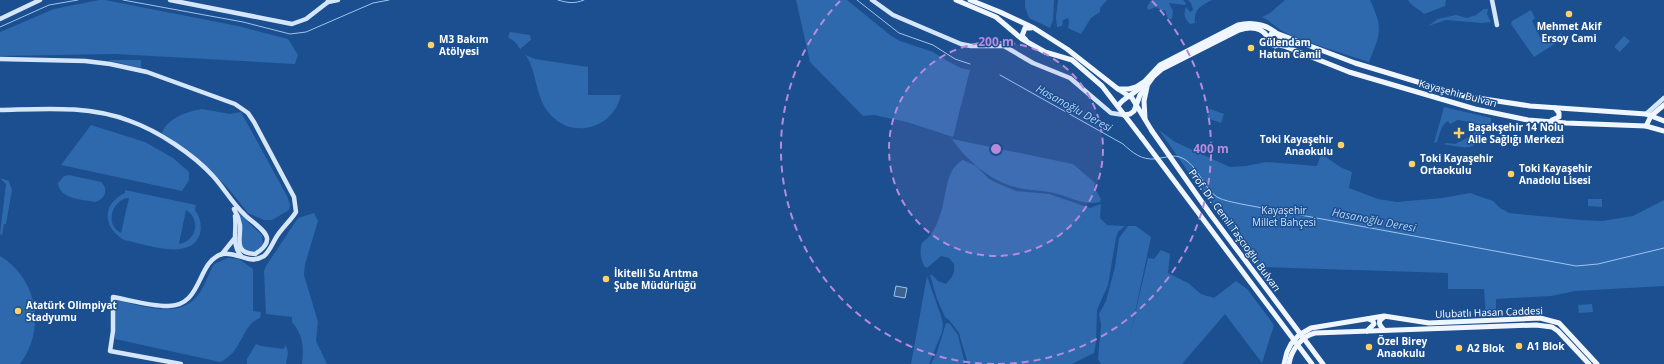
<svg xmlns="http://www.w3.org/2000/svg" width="1664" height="364" viewBox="0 0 1664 364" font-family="'Open Sans',sans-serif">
<rect width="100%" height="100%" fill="#1b4f8f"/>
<g fill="#2e69ad" fill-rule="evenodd">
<polygon points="99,0 105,0 238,26 288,39 298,55 295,64 115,54 0,56 0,32 54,9"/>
<polygon points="796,0 847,0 890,35 900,41 933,52 949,62 961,68 970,70 953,137 907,122 874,115 863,116 810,62"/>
<polygon points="1025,0 1054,0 1053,20 1050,28 1029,18 1025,7"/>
<polygon points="1058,0 1107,0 1100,8 1100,12 1091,18 1081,34 1068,28 1069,21 1068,18 1063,20 1062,26 1057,27 1056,17"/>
<polygon points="1151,0 1183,0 1186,3 1185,5 1169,3 1173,11 1172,19 1168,19 1165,10 1162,11 1156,7 1148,10 1147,7"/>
<path d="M 1188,0 L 1212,0 C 1201,6 1194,8 1195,23 L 1190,24 C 1185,19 1183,15 1186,7 L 1190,12 L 1193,10 L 1191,3 Z"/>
<path d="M 1285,0 L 1370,0 C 1384,30 1380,33 1369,62 C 1342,53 1314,45 1288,34 C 1278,30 1272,22 1262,17 L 1270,13 Z"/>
<path d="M 1408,0 L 1446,0 L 1445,6 L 1424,14 C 1419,9 1411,6 1408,0 Z"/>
<polygon points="1484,9 1488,9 1487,14 1491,22 1482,23 1446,20 1428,26 1438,19 1456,15 1467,18 1476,15"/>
<polygon points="1531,10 1535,18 1532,21 1543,43 1561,33 1564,38 1534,57 1511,24 1512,21"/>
<polygon points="510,32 530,35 531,40 520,49 515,42 508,37"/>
<polygon points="1624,36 1630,41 1620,52 1614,47"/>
<path d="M 525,55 L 535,59 L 588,67 L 588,95 L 621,95 C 613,131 567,141 546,109 C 536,95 535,65 525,55 Z"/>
<polygon points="110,60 141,60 141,68 110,61"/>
<path d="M 1444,107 L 1491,118 L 1491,122 C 1475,150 1475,150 1443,144 L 1447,143 L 1455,144 L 1473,135 L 1474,131 L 1470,122 L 1458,120 L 1450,124 L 1448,121 C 1440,126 1440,134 1437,142 L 1434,143 Z"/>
<path d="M 202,109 L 230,114 L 241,112 L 287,196 L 290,205 L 289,210 L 272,220 L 264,220 L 248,213 L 228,188 L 203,163 L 188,150 L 162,133 C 166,119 188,111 202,109 Z"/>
<polygon points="1210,109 1224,114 1221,123 1207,118"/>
<polygon points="91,125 145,142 173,158 189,172 189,180 182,191 61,165"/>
<polygon points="1159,130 1175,142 1230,167 1246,166 1266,162 1317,166 1321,154 1342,168 1352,172 1349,188 1378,199 1397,202 1442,198 1470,193 1493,201 1500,208 1509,213 1581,220 1602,221 1633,216 1664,200 1664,286 1575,291 1551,296 1496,299 1496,315 1486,316 1484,289 1448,289 1448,273 1261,267 1253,264"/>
<path d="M 952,139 L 1073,164 L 1095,183 L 1094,187 L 1101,199 L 1100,202 C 1085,206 1072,198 1058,194 C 1044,190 1029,191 1015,187 C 991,181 966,160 952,139 Z"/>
<path d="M 963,160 L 976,166 L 989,179 L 997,183 L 1016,191 L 1049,194 L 1090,208 L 1101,204 L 1100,218 L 1107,225 L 1125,226 L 1118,232 L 1116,238 L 1108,285 L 1097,310 L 1096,342 L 1094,353 L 1072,364 L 968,364 L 959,333 L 949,320 L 945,317 L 937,299 L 930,275 L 932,275 L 938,281 L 946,284 C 952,276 955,276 954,264 L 949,258 L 941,256 L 927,268 L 925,267 C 921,261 919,251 922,243 C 924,240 929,238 931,234 C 935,229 938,221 940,215 C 947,197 944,170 963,160 Z"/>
<path d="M 69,175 L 101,182 C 109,189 105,200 95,202 C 82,199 60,200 58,183 L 64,176 Z"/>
<polygon points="0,178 9,181 12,190 6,224 4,224 2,235 0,234 6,184"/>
<path d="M 125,190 L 196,205 L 195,210 C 200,217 202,225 200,234 C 191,262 145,244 124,240 C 103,228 101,204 125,193 ZM 126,198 L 129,198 L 121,233 C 105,225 111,203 126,198 ZM 186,210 C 201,219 197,241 179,244 Z"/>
<polygon points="1588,199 1602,199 1602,207 1588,206"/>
<polygon points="237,209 250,224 262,235 263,245 256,251 248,252 241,245 241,220"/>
<path d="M 314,213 L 318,221 L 305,264 L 304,275 L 318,322 L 316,341 L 327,364 L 302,364 C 304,347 303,335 292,322 L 292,317 L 266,314 L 264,271 L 266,266 L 298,218 Z"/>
<polygon points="1128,226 1136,226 1151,237 1130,336 1148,258 1154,259 1161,250 1170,254 1168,273 1188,283 1201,294 1214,298 1236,281 1247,289 1274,325 1262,363 1225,314 1182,364 1101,364 1098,359 1101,325 1099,314 1106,301 1115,267 1119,238"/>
<path d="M 0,256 C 38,279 46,329 20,364 L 0,364 Z"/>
<path d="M 228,258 L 239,259 L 253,269 L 253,311 L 261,312 L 260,318 C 241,325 243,352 220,362 L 115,339 L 115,300 C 143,305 179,321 199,294 C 205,285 209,273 214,264 Z"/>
<polygon points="927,276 942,319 943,325 942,332 929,364 911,364"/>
<polygon points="1592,304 1593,312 1579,313 1578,305"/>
<polygon points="946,323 950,324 958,335 965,364 931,364 937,352"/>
<path d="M 256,344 L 261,346 L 284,349 L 285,345 C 290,351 287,357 286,364 L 247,364 L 247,359 Z"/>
</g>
<polygon fill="#3c6290" stroke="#9cc4f0" points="896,286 907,288 905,298 894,296"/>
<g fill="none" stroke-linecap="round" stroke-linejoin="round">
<g stroke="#9cc4f0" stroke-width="1">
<polyline points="123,0 243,22 290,34 306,32 373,3 389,0"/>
<path d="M 558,0 C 568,3 574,4 584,0"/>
<polyline points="857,0 899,33 933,45 955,59 970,64"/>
<polyline points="0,27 49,5 78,0"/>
<path d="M 1000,75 L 1123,144 C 1133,153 1141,160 1155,159"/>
<path d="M 1172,156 C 1195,155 1200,185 1217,197 C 1224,201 1233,202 1241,204 L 1576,266 L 1598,264 L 1664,248"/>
<polyline points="1160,158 1167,157"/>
</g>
<g stroke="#d6e6fa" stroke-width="4.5">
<polyline points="170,0 292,24 306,19 328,2 328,0"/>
<polyline points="872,0 893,15 961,44 971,46 1004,46 1033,63 1070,78 1111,113 1124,115"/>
<polyline points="1492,0 1497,25"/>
<polyline points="328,2 338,0"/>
<polyline points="0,19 40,0"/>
<path d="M 0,59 L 85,61 L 110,64 L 147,72 L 235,104 L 248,113 L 254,122 L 294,197 L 296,212 C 291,220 283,227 277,236 C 273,242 270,251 264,256 C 259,259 254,260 249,259 C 240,257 231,252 222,254 C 196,262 203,307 167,306 C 150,306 130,300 113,297 L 113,331 L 110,351 L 181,364"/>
<path d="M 0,110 C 44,109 88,105 130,121 C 158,131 193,154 213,176 C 224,188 232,203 244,214 C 249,220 266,230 267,238 C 268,245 260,251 255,254 C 233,253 241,239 240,225 C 239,219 237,214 234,209"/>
<polyline points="1646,114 1664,98"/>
<path d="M 235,216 C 237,231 231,244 241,256"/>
<polyline points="222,254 234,239"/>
</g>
<g stroke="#f0f6ff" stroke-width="5">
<polyline points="956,0 996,17 1022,39 1045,52 1072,60 1102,86 1142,138"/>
<polyline points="970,0 1000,12 1034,28 1067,49 1118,89 1132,98 1152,131"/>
<polyline points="1026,40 1022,36 1025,28 1031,28"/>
<polyline points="1268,40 1271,34 1276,33 1355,63 1464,96 1530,106 1646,114 1664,121"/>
<polyline points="1278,45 1284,46 1349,72 1475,109 1528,120 1566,123 1646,126 1664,131"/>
<path d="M 1118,89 L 1129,89 L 1136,87 L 1145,81 L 1160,65 L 1238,25 C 1253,21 1270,25 1280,37 L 1280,42 L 1275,46 C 1269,44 1270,40 1267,36 C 1260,26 1249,27 1239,30 L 1162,69 L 1153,77 L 1140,95 L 1134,111 L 1130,114 L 1124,115"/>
<path d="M 1118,106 C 1124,96 1135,95 1142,85"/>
<polyline points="1145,119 1144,101 1147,87"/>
<polyline points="1552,120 1559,117 1559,113 1555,108"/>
<polyline points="1646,126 1651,116 1664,105"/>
<path d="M 1384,317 C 1377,321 1379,325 1384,330"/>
<polyline points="1367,331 1374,324 1373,321 1369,319"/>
<polyline points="1284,364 1287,352 1291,344 1299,335 1311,328 1384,316 1429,323 1540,318 1559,323 1597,364"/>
<path d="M 1289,364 C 1291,351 1301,336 1315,333 L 1536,325 L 1552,327 L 1558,331 L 1589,364"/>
</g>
<g stroke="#f0f6ff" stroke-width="5">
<polyline points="1152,131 1211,215 1323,364"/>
<polyline points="1142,138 1312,364"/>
</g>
</g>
<circle cx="996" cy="149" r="107" fill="#b68bdc" fill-opacity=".12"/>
<g fill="none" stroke="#b68bdc" stroke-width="2" stroke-dasharray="7 5">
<circle cx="996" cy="149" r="107"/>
<path d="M994 364A215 215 0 0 1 840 1M1152 1A215 215 0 0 1 998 364"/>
</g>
<g fill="#ffd166" stroke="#1b4f8f" stroke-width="1.5">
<circle cx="1569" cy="14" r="4"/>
<circle cx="431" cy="45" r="4"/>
<circle cx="1251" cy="48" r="4"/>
<path d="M1457 127h4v4h4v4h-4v4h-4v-4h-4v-4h4z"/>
<circle cx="1341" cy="145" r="4"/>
<circle cx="1412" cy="164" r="4"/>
<circle cx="1511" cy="174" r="4"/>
<circle cx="606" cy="279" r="4"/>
<circle cx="18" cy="311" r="4"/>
<circle cx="1519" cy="346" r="4"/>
<circle cx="1369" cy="347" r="4"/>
<circle cx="1459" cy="348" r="4"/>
</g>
<g text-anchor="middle" stroke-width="3" stroke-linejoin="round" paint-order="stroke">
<g font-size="10" font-weight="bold" fill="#fff" stroke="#1b4f8f" text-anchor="start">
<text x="1569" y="30" text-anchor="middle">Mehmet Akif<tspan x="1569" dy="12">Ersoy Cami</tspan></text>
<text x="439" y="43">M3 Bakım<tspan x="439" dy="12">Atölyesi</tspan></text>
<text x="1259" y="46">Gülendam<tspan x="1259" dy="12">Hatun Camii</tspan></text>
<text x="1468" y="131">Başakşehir 14 Nolu<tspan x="1468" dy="12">Aile Sağlığı Merkezi</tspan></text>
<text x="1333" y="143" text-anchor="end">Toki Kayaşehir<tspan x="1333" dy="12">Anaokulu</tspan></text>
<text x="1420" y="162">Toki Kayaşehir<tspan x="1420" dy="12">Ortaokulu</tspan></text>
<text x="1519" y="172">Toki Kayaşehir<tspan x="1519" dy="12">Anadolu Lisesi</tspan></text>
<text x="614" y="277">İkitelli Su Arıtma<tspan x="614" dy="12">Şube Müdürlüğü</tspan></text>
<text x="26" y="309">Atatürk Olimpiyat<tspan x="26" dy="12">Stadyumu</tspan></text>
<text x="1377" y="345">Özel Birey<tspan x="1377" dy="12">Anaokulu</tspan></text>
<text x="1527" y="350">A1 Blok</text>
<text x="1467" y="352">A2 Blok</text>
</g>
<g font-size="10" fill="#fff" stroke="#1b4f8f">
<text transform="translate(1458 93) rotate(15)" y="4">Kayaşehir Bulvarı</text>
<text transform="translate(1235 230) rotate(54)" y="4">Prof. Dr. Cemil Taşcıoğlu Bulvarı</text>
<text transform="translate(1489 312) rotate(-2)" y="4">Ulubatlı Hasan Caddesi</text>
</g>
<g font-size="10" fill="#cfe3fa" stroke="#1b4f8f">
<text x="1284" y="214">Kayaşehir<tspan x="1284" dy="12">Millet Bahçesi</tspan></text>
</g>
<g font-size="11" font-style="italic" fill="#b5d3f5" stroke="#1b4f8f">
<text transform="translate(1074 108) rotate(29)" y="4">Hasanoğlu Deresi</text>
<text transform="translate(1374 220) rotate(11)" y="4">Hasanoğlu Deresi</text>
</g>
</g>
<circle cx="996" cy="149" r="6" fill="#b68bdc" stroke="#1b4f8f" stroke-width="2"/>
<g font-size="12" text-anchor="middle" font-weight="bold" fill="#b68bdc" stroke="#1b4f8f" stroke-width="3" stroke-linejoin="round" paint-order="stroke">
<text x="996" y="46">200 m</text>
<text x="1211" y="153">400 m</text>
</g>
</svg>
